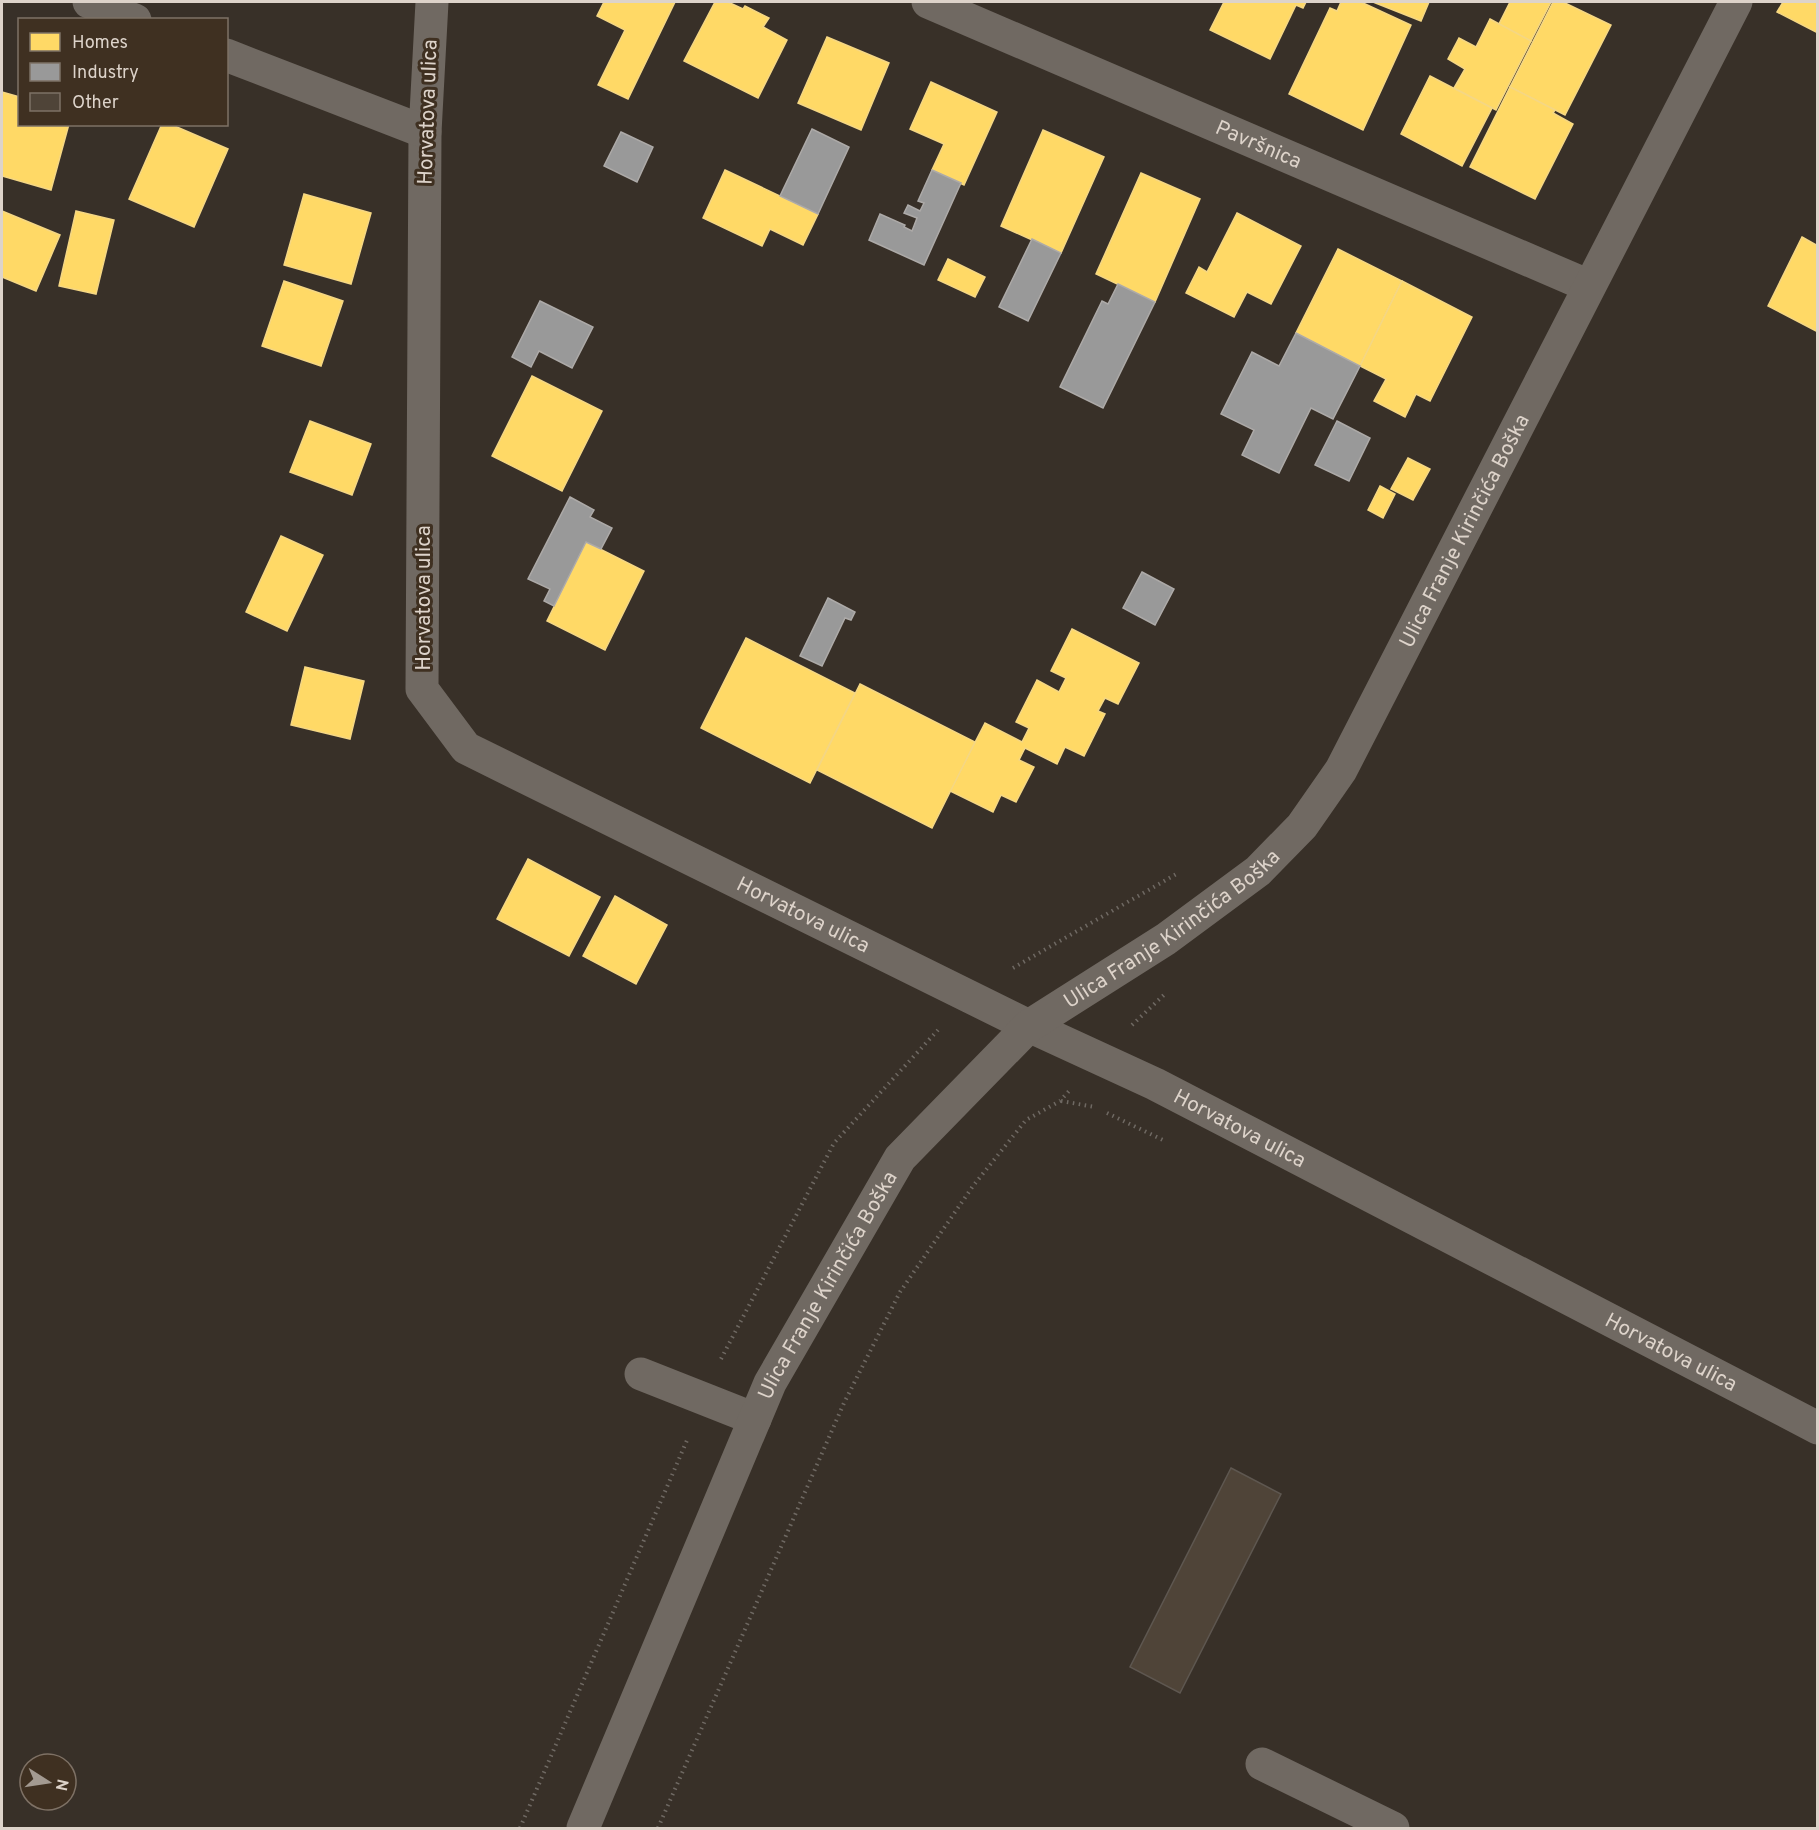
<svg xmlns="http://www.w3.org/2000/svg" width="1819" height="1830" viewBox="0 0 1819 1830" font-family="Overpass,sans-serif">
<rect width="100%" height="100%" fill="#383028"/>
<g fill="#ffd966" stroke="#f5d784" stroke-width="1.5">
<polygon points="604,2 675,2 628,99 598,85 625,30 597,16"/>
<polygon points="715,2 728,2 743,9 745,6 769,18 763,27 787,40 758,98 684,61"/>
<polygon points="1224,2 1306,2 1303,8 1296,5 1270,59 1210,30"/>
<polygon points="1341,2 1361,2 1411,25 1363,130 1289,94 1330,8 1337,11"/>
<polygon points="1373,2 1429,2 1421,21"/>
<polygon points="1510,2 1551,2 1531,41 1499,24"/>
<polygon points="1553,2 1563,2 1611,25 1565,115 1510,87"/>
<polygon points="1783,2 1818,2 1818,33 1777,12"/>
<polygon points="1490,19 1531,41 1496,110 1454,88 1465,69 1448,59 1459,38 1476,47"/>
<polygon points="827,37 889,63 861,130 798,103"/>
<polygon points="1430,76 1492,108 1462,166 1401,134"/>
<polygon points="931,82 997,112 964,185 932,170 944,144 910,129"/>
<polygon points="1510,87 1555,110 1553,113 1573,124 1535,199 1470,167"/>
<polygon points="2,92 20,97 20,124 69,124 51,190 2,176"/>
<polygon points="162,124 170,124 228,149 194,227 129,199"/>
<polygon points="1043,130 1104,157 1061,253 1001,226"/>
<polygon points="725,170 818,214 803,245 770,229 762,246 703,218"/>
<polygon points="1141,173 1200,199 1155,302 1096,274"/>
<polygon points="304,194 371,213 351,284 284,265"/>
<polygon points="2,211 60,235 36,291 2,277"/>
<polygon points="76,211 114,220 96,294 59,286"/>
<polygon points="1237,213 1301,246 1271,304 1247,292 1234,317 1186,293 1199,267 1207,272"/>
<polygon points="1802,237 1818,246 1818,332 1768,306"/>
<polygon points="1338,249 1402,281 1360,366 1296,333"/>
<polygon points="948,259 985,277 975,297 938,280"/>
<polygon points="284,281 343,301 321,366 262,346"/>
<polygon points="1402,281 1472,317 1430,401 1416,394 1405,417 1374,401 1386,379 1360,366"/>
<polygon points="532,376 602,411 562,491 492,456"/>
<polygon points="310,421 371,444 352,495 290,472"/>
<polygon points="1408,458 1430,469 1413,500 1391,489"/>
<polygon points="1380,486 1395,494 1383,518 1368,510"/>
<polygon points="281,536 323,555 287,631 246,612"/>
<polygon points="586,542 644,571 605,650 547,621"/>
<polygon points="1072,629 1139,663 1118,704 1105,698 1098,711 1105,714 1084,756 1065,747 1057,764 1025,748 1019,760 1034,767 1016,802 1001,795 993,812 950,791 985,723 1022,742 1029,728 1016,722 1037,680 1059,692 1066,678 1051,671"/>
<polygon points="746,638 855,693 810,783 701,728"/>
<polygon points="305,667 364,681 350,739 291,725"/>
<polygon points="860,684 975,742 932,828 817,770"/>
<polygon points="528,859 600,897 569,956 497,919"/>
<polygon points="615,896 667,925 636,984 583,956"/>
</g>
<g fill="#999" stroke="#adaaa8" stroke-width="1.5">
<polygon points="812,129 849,147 818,214 780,196"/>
<polygon points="621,132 653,147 637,182 604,166"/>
<polygon points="932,170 961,183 924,265 869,240 880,214 905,225 904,227 912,231 917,218 904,213 908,205 920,211 924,203 918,201"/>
<polygon points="1032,239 1061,253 1028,321 999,307"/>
<polygon points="1118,284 1155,302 1103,408 1060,387 1102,301 1108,304"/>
<polygon points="540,301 593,327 572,368 539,351 531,367 512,357"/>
<polygon points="1296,333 1360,366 1333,419 1311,408 1279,473 1242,455 1254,430 1221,414 1252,352 1279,366"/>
<polygon points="1337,421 1370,438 1349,481 1315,465"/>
<polygon points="570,497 594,510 590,517 612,528 601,549 586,542 554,606 544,601 550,589 528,579"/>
<polygon points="1142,572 1174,589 1155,625 1123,608"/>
<polygon points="828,598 855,612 851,620 845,618 822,666 800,656"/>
</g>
<polygon fill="#4f4438" stroke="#5e5750" stroke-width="1.5" points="1231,1468 1281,1494 1180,1693 1130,1667"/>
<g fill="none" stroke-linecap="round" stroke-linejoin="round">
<g stroke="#6f6963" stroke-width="4" stroke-dasharray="1.5 4.5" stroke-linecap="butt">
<polyline points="1013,968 1178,873"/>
<polyline points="1132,1025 1166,993"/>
<polyline points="1061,1101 1095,1107"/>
<polyline points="1107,1113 1165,1141"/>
<polyline points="721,1359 834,1143 938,1030"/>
<polyline points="520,1828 688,1438"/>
<polyline points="658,1828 844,1403 900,1292 973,1186 1026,1120 1060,1101 1069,1091"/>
</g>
<g stroke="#706962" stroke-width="33">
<polyline points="89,2 135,20"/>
<path id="s1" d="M 432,2 L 425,132 L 422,689 L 466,748 L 1029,1026 L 1155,1084 L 1818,1428"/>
<path id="s2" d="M 928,2 L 1589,286"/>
<polyline points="226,55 425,132"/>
<polyline points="641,1374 755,1419"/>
<polyline points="1262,1764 1393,1828"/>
<path id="s3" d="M 583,1828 L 770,1383 L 900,1158 L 1029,1026 L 1166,939 L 1258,871 L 1302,826 L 1341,770 L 1736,2"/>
</g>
</g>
<g text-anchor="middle" stroke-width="6" stroke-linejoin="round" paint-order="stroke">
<g font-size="21" fill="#ddd3ca" stroke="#3f3021">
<text transform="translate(427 112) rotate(-88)" y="7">Horvatova ulica</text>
<text dy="7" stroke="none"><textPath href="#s2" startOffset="360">Pavršnica</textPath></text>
<text dy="7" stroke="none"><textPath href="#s3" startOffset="1604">Ulica Franje Kirinčića Boška</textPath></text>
<text transform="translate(423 598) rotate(-90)" y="7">Horvatova ulica</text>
<text dy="7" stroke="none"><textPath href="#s1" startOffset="1137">Horvatova ulica</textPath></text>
<text dy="7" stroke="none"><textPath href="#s3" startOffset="1100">Ulica Franje Kirinčića Boška</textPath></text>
<text dy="7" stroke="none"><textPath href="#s1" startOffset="1623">Horvatova ulica</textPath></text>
<text dy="7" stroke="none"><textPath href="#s3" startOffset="596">Ulica Franje Kirinčića Boška</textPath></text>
<text dy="7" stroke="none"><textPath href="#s1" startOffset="2109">Horvatova ulica</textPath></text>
</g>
</g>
<rect width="1819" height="1830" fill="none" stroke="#ddd3ca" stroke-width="6"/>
<rect x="18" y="18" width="210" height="108" fill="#3f3021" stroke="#7e7165" stroke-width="1.5"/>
<rect x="30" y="33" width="30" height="18" fill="#ffd966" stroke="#7e7165" stroke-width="1.5"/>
<text x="72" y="48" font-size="18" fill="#ddd3ca">Homes</text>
<rect x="30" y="63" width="30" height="18" fill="#999999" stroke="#7e7165" stroke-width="1.5"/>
<text x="72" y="78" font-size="18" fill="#ddd3ca">Industry</text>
<rect x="30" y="93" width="30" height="18" fill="#4f4438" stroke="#7e7165" stroke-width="1.5"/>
<text x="72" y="108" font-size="18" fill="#ddd3ca">Other</text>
<g transform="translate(48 1782) rotate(102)"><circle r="28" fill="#3f3021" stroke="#7e7165" stroke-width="1.5"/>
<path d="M0-4.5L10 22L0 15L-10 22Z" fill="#a39a91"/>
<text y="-9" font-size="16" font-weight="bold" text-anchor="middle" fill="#ddd3ca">N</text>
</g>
</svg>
